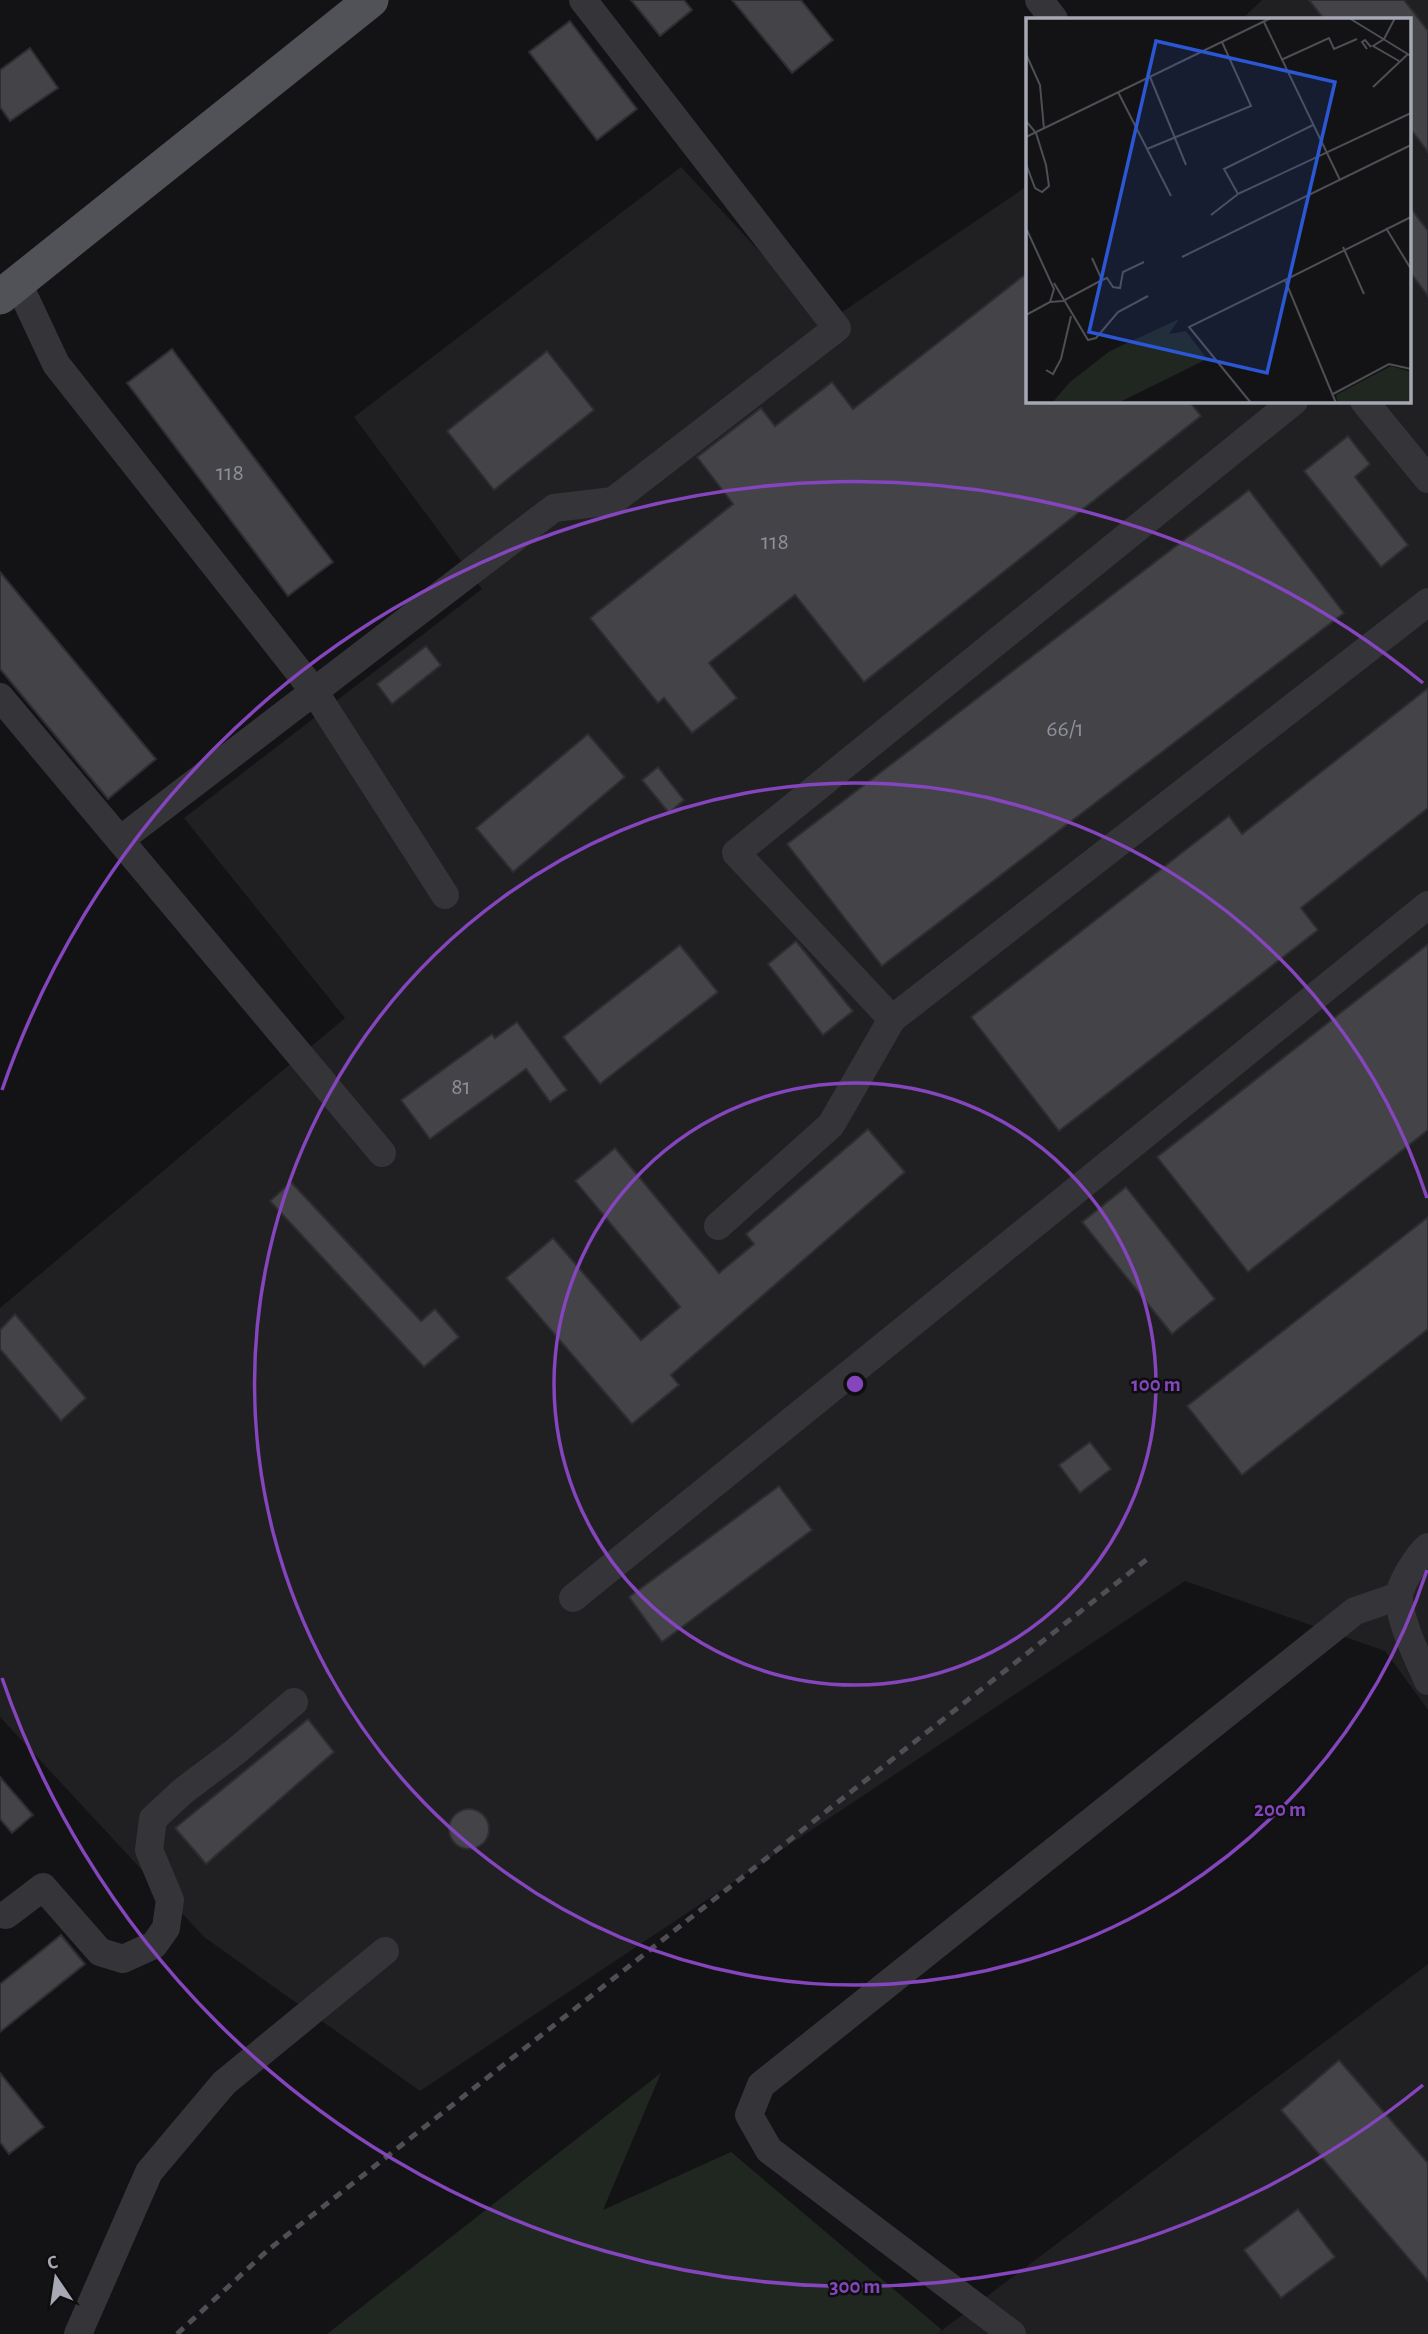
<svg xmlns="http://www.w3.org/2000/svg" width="1428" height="2334" viewBox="0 0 1428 2334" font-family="'Alegreya Sans',sans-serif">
<rect width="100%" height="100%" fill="#131315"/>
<g fill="#201f22">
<polygon points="1262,0 1428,0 1428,1710 1385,1651 1185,1581 420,2091 204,1937 0,1717 0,1308 345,1018 184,818 482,589 354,417 681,167 826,323 1027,186 1027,401 1409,401 1409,19 1242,19"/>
<polygon points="1428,1964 1428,2334 937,2334"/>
</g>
<polygon fill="#202721" points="661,2073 603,2210 731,2152 942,2330 937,2334 327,2334"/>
<g fill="#434348" stroke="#2e2d31" stroke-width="2">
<polygon points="631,0 684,0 692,10 660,36"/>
<polygon points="732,0 801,0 833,40 792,73"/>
<polygon points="1309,0 1404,0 1428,31 1428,152 1409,127 1409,19 1324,19"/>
<polygon points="570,21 637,109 597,140 529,52"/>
<polygon points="30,48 58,88 10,121 0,107 0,70"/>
<polygon points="1409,206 1428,231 1428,296 1409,271"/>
<polygon points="1027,273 1027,401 1189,401 1201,416 864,682 795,595 709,663 737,698 692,733 664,698 658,703 590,618 733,504 697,457 761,408 775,426 832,382 853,409"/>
<polygon points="172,349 333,562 288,596 127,383"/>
<polygon points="547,351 594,410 494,490 447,431"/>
<polygon points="1348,436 1370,464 1355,477 1408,545 1381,567 1304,471"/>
<polygon points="1249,490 1344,613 882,966 787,844"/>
<polygon points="0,572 156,759 108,799 0,669"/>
<polygon points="426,646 441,665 392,704 377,684"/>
<polygon points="1428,688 1428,808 1301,908 1318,930 1059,1131 971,1017 1229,816 1242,834"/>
<polygon points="588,734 625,777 513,872 476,828"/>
<polygon points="658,767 684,800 669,813 642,780"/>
<polygon points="796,941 853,1011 823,1035 768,964"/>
<polygon points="1428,944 1428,1130 1248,1272 1157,1157"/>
<polygon points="680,945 718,992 600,1084 563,1037"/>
<polygon points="517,1022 567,1090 550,1102 526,1069 430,1139 401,1100 492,1034 495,1038"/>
<polygon points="868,1129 905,1172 671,1375 679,1385 632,1424 506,1278 553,1238 641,1340 680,1307 575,1181 615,1148 719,1273 754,1244 746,1234"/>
<polygon points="291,1182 421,1321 435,1309 459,1337 424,1367 270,1201"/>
<polygon points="1126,1187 1215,1299 1172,1334 1082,1222"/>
<polygon points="1428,1217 1428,1329 1242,1475 1187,1406"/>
<polygon points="15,1314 86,1398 61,1421 0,1349 0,1330"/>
<polygon points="1090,1442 1111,1469 1080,1493 1059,1465"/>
<polygon points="779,1486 812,1530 662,1642 629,1597"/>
<polygon points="308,1719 334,1752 206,1864 175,1828"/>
<polygon points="0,1777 33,1815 12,1833 0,1819"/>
<circle cx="469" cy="1829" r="20"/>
<polygon points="61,1935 85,1964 0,2032 0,1984"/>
<polygon points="1339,2060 1428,2163 1428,2281 1281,2110"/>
<polygon points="0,2073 44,2127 9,2154 0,2142"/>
<polygon points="1298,2209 1335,2257 1281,2298 1244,2250"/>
</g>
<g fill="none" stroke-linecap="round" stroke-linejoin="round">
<g stroke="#353539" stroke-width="28">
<polyline points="1039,0 1054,19"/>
<polyline points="18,283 56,364 314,691 445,895"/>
<polyline points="1294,401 736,853 892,1019 1428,602"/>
<polyline points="1364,401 1428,479"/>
<polyline points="0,697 382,1153"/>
<polyline points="120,840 554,508 613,501 837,328 583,0"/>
<polyline points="718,1226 831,1125 892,1019"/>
<path d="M 1428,1547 C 1418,1555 1399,1585 1399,1598 C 1401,1625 1417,1656 1428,1681"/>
<polyline points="573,1598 1428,905"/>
<polyline points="6,1915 43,1887 100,1952 123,1959 154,1945 166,1928 170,1900 149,1850 153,1819 183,1791 235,1752 294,1702"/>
<polyline points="78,2334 149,2172 224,2083 385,1951"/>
<polyline points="1012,2334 769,2150 749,2115 761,2085 1355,1611 1399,1596"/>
</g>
<polyline stroke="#515158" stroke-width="35" points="0,297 371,0"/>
<polyline stroke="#4e4e54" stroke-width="5" stroke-dasharray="9 7" stroke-linecap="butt" points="177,2334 268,2250 1151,1556"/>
</g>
<g fill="none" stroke="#8445bd" stroke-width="3.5">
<circle cx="855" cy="1384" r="301"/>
<path d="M1427 1570A601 601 0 1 1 1427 1198"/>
<path d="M1423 2085A902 902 0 0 1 2 1678M2 1090A902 902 0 0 1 1423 683"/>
</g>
<g text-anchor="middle" stroke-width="5" stroke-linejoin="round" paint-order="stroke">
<g font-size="24" fill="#8d8f99">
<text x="230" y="480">118</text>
<text x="775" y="549">118</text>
<text x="1065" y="736">66/1</text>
<text x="461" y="1094">81</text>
</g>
</g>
<g transform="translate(1026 18)">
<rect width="385" height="385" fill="#131315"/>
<path d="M 153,301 L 143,316 L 160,313 L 181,341 L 92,385 L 26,385 L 44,364 L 84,333 ZM 365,348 L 385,354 L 385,385 L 312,385 L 310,377 Z" fill="#202721"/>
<path fill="none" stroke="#4e4f55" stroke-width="2" d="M 323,0 L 385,38M 369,0 L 358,21 L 347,28 L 373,43M 238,4 L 314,162M 341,31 L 336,24 L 339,22 L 345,29M 0,36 L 14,67 L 18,111M 255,42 L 303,20 L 308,31 L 331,21M 124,59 L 160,147M 347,69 L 382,36M 92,74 L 145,178M 0,103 L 10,115 L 20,147 L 23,168 L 16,174 L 9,170 L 0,146M 287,107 L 198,151 L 212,176 L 385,95M 0,119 L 245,0M 121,131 L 225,88 L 196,24M 185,197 L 212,176M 0,210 L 28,271 L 24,284 L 0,297M 360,210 L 385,251M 317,229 L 338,276M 156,239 L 385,127M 76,262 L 81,260 L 87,269 L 94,270 L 97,254 L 118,244M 28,265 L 62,322 L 70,320 L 92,294 L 122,278M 24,284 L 37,283 L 76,262 L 66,240M 20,352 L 27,356 L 35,341 L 45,298M 307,376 L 363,346 L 385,351M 225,385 L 163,309 L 259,262M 310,385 L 259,262 L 385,199"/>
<path fill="#2b57d4" fill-opacity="0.15" stroke="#2b57d4" stroke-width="3.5" d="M 130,23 L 309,64 L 241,355 L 63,314 Z"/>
<rect width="385" height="385" fill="none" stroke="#a6a8b4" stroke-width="3.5"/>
</g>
<circle cx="855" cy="1384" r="10" fill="#8445bd" stroke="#0e0e10" stroke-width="3.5"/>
<g font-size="21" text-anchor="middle" font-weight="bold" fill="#8445bd" stroke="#0e0e10" stroke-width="5" stroke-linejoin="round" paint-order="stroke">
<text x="1156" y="1391">100 m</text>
<text x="1280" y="1816">200 m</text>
<text x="855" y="2293">300 m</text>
</g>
<g transform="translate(56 2278) rotate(347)" stroke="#0e0e10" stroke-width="5" paint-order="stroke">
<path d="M0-5L12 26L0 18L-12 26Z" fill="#a6a8b4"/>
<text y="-10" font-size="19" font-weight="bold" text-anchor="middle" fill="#a6a8b4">С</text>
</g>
</svg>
